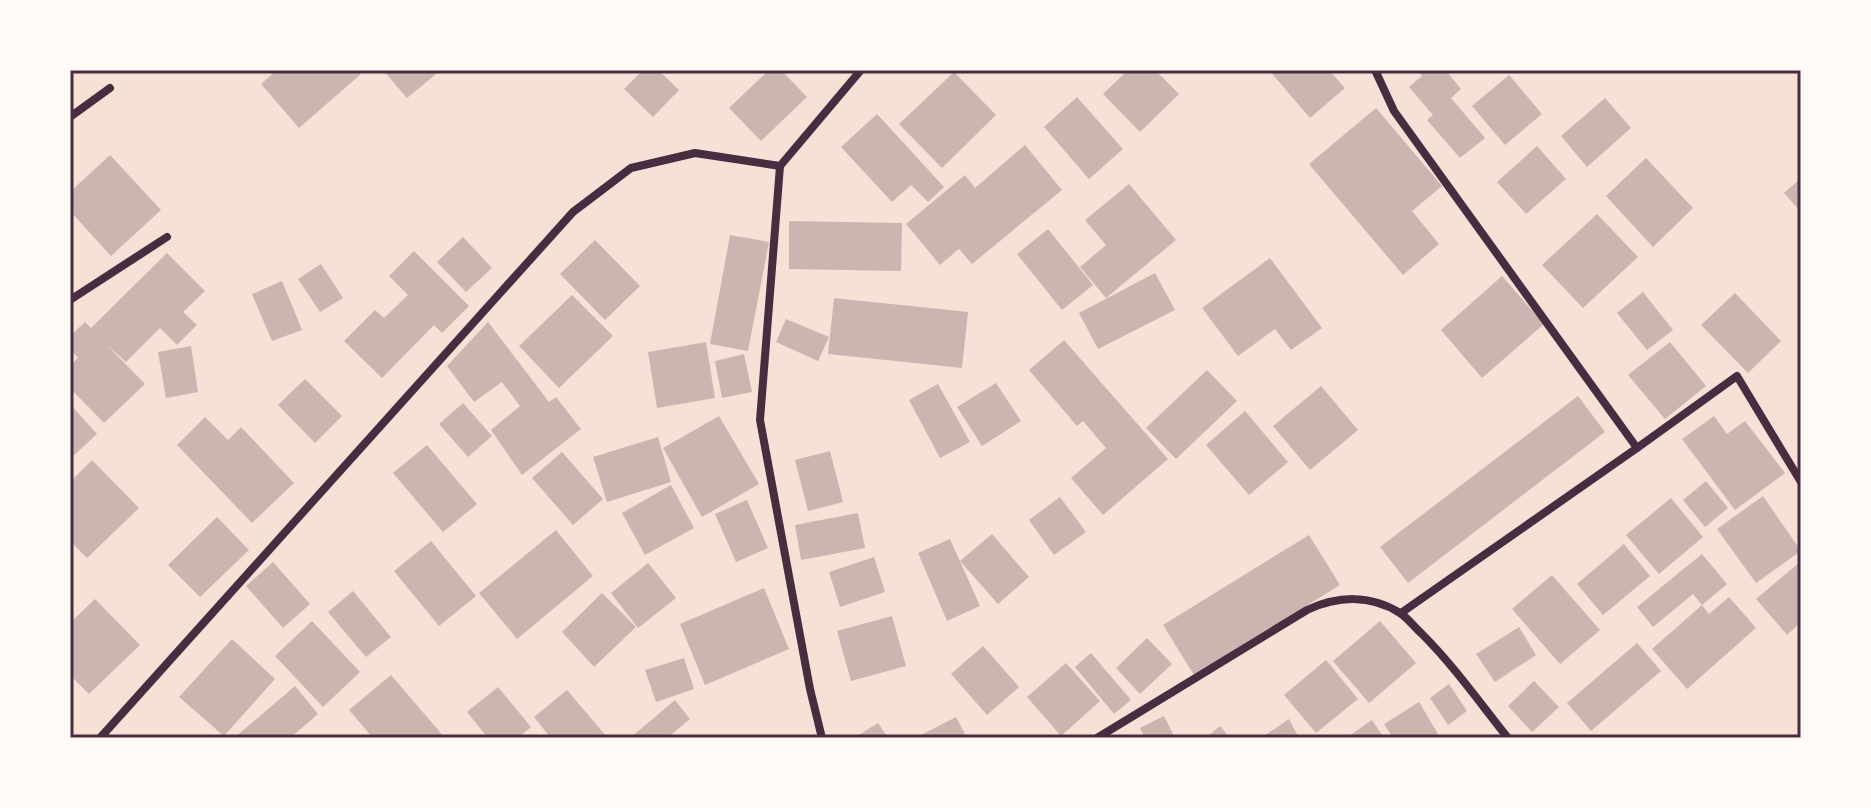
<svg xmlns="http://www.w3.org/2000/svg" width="1871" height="808" viewBox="0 0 1871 808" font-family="'IBM Plex Sans',sans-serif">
<rect width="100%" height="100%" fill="#f7e1d7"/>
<g fill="#ccb4b1">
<polygon points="277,70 358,70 361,74 299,128 261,84"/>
<polygon points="383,70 441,70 407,98"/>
<polygon points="643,70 658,70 679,90 653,117 624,89"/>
<polygon points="769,70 781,70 807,97 761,141 729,108"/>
<polygon points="1128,70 1155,70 1179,94 1140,132 1103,94"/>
<polygon points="1269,70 1329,70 1345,88 1310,118"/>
<polygon points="1417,70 1450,70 1447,72 1461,89 1451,98 1485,138 1460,158 1427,120 1433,115 1409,87 1422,76"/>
<polygon points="954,72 996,115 942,168 899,124"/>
<polygon points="1509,75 1542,114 1505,145 1472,106"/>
<polygon points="1077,97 1123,149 1089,179 1044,127"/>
<polygon points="1605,98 1631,128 1587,167 1561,136"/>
<polygon points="1376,108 1442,186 1412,211 1439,244 1403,275 1309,164"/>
<polygon points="877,114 944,187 928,202 911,185 892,202 841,147"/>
<polygon points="1025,145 1062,190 972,264 959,249 940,265 906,224 965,175 975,188"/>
<polygon points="1537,146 1566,179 1526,214 1497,182"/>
<polygon points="110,155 161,210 111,256 70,211 70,192"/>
<polygon points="1646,158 1693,208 1653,247 1606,196"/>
<polygon points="1801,178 1801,212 1784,193"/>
<polygon points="1129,184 1176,240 1106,298 1080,267 1106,245 1085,220"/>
<polygon points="1597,214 1638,257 1583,308 1542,265"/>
<polygon points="789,221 902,223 901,271 789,269"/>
<polygon points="1048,229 1093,285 1062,310 1017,254"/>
<polygon points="730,235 769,242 748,351 710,344"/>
<polygon points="463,237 492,268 466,292 437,262"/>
<polygon points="595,240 640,286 605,320 560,274"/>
<polygon points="414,251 469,306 442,333 434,325 382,378 344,341 375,310 384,318 408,295 389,276"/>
<polygon points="167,253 205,291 183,312 197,325 177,345 160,328 126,362 106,344 145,384 104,423 70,388 70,366 78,358 70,349 70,336 85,322 91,328"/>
<polygon points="1270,258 1322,328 1291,350 1275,329 1238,356 1202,308"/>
<polygon points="321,264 343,298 320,312 298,279"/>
<polygon points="1155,273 1175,310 1098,349 1079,313"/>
<polygon points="1502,276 1544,324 1482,378 1441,330"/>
<polygon points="282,281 302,330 272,341 252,294"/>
<polygon points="1643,292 1673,330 1647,350 1617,313"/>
<polygon points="1735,293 1781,341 1748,373 1701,325"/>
<polygon points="572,295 613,336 559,388 519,346"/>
<polygon points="834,298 968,312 962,368 828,354"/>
<polygon points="786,319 829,337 818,361 776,342"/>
<polygon points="488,322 549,402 556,397 581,429 522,475 491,430 520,406 502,382 474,402 447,366"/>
<polygon points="1064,340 1168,459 1103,515 1071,478 1106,448 1083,421 1077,426 1029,370"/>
<polygon points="706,342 715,398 657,408 648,352"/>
<polygon points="1670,342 1706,386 1665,419 1628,375"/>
<polygon points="191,346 198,392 166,398 158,352"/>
<polygon points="744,354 752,392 722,398 715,361"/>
<polygon points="1207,370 1237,401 1176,459 1146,428"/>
<polygon points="305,379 342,416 315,443 278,405"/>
<polygon points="996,383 1021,421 982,446 957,407"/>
<polygon points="938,384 970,442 940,458 909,400"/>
<polygon points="1321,386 1358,430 1310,470 1273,426"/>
<polygon points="1578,396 1605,432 1408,583 1380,547"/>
<polygon points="463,403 492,436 468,457 439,424"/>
<polygon points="70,404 97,434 70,459"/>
<polygon points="1245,411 1288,462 1249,495 1206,445"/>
<polygon points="719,416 759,484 702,517 663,448"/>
<polygon points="1714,416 1727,434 1745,421 1785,473 1735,510 1682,439"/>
<polygon points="205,417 228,440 241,427 294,483 252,523 177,445"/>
<polygon points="658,437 671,482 607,502 593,457"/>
<polygon points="427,445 477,504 443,532 393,473"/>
<polygon points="830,451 843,502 808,511 795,460"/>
<polygon points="562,452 603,499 573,525 532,478"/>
<polygon points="92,460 139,508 87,558 70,541 70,482"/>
<polygon points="1706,481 1728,508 1705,527 1683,500"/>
<polygon points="671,485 694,528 645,555 622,513"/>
<polygon points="1763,496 1801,551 1756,583 1717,529"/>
<polygon points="1060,497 1086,532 1054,555 1029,520"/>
<polygon points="1671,498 1703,537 1659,574 1626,535"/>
<polygon points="747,500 768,548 736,562 715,514"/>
<polygon points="858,513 865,548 801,560 795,525"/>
<polygon points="217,517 249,550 200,597 168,565"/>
<polygon points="556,530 593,576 517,639 479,593"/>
<polygon points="992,534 1029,577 998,604 960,561"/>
<polygon points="1309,535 1340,585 1194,675 1163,625"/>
<polygon points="950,539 980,606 947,621 918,553"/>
<polygon points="431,541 476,596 439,626 394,571"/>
<polygon points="1624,544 1650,576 1603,615 1577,584"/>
<polygon points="1702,554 1727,584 1702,605 1693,594 1653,627 1637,607"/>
<polygon points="874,557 885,592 840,607 829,572"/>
<polygon points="1801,561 1801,622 1787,635 1756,599"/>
<polygon points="273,562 310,604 283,628 246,586"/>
<polygon points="648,563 676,598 638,628 611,593"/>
<polygon points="1552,575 1600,630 1560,664 1512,609"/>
<polygon points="764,588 789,649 705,685 680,624"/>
<polygon points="353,591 391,637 366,657 328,612"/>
<polygon points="602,593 636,627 594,667 562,632"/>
<polygon points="1729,597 1756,628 1687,689 1652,649 1702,605 1709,614"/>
<polygon points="95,599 140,645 89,694 70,675 70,623"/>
<polygon points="892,616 906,666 851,681 837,631"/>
<polygon points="312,621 360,672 323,707 275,656"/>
<polygon points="1380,621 1416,663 1369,703 1333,661"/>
<polygon points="1519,627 1536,655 1495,682 1476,654"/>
<polygon points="1147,638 1172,664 1140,694 1116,668"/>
<polygon points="232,639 275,679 224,736 179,697"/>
<polygon points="1637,643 1661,671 1591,731 1567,703"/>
<polygon points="983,646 1019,687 987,715 951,674"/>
<polygon points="1091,653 1131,700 1114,714 1075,667"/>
<polygon points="684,658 694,689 656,702 645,670"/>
<polygon points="1326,660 1358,699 1316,733 1284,695"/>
<polygon points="1066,663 1100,701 1061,736 1027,697"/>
<polygon points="391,675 445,738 373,738 349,710"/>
<polygon points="1534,681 1559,707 1532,732 1508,706"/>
<polygon points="1449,684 1467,711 1448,725 1430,698"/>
<polygon points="295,686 318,714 290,738 234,738"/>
<polygon points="498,687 531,727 517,738 488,738 467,712"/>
<polygon points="567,690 606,736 604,738 551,738 534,717"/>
<polygon points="675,700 690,719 667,738 630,738"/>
<polygon points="1419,702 1438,734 1432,738 1393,738 1384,724"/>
<polygon points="1164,716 1175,738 1145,738 1140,728"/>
<polygon points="956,717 967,738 915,738"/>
<polygon points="1289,719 1299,738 1261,738"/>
<polygon points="1372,720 1384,738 1346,738"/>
<polygon points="878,723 888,738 854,738"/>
<polygon points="1220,726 1230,738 1205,738"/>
</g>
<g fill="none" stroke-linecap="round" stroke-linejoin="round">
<g stroke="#4a2c40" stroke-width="8">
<polyline points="1375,70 1394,111 1637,448 1401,613"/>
<polyline points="70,117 110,88"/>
<polyline points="780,166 760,420 810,689 822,738"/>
<polyline points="70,300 167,237"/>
<polyline points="1637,448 1737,376 1801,482"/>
<polyline points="100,738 573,212 631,168 695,153 780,166 861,70"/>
<path d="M 1097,738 L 1307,610 C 1337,596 1370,594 1400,613 C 1408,618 1415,628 1422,634 C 1454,666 1480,703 1508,738"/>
</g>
</g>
<rect width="1871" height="808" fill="none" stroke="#fffaf5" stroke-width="144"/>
<rect x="72" y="72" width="1727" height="664" fill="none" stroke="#4a2c40" stroke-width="3"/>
</svg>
